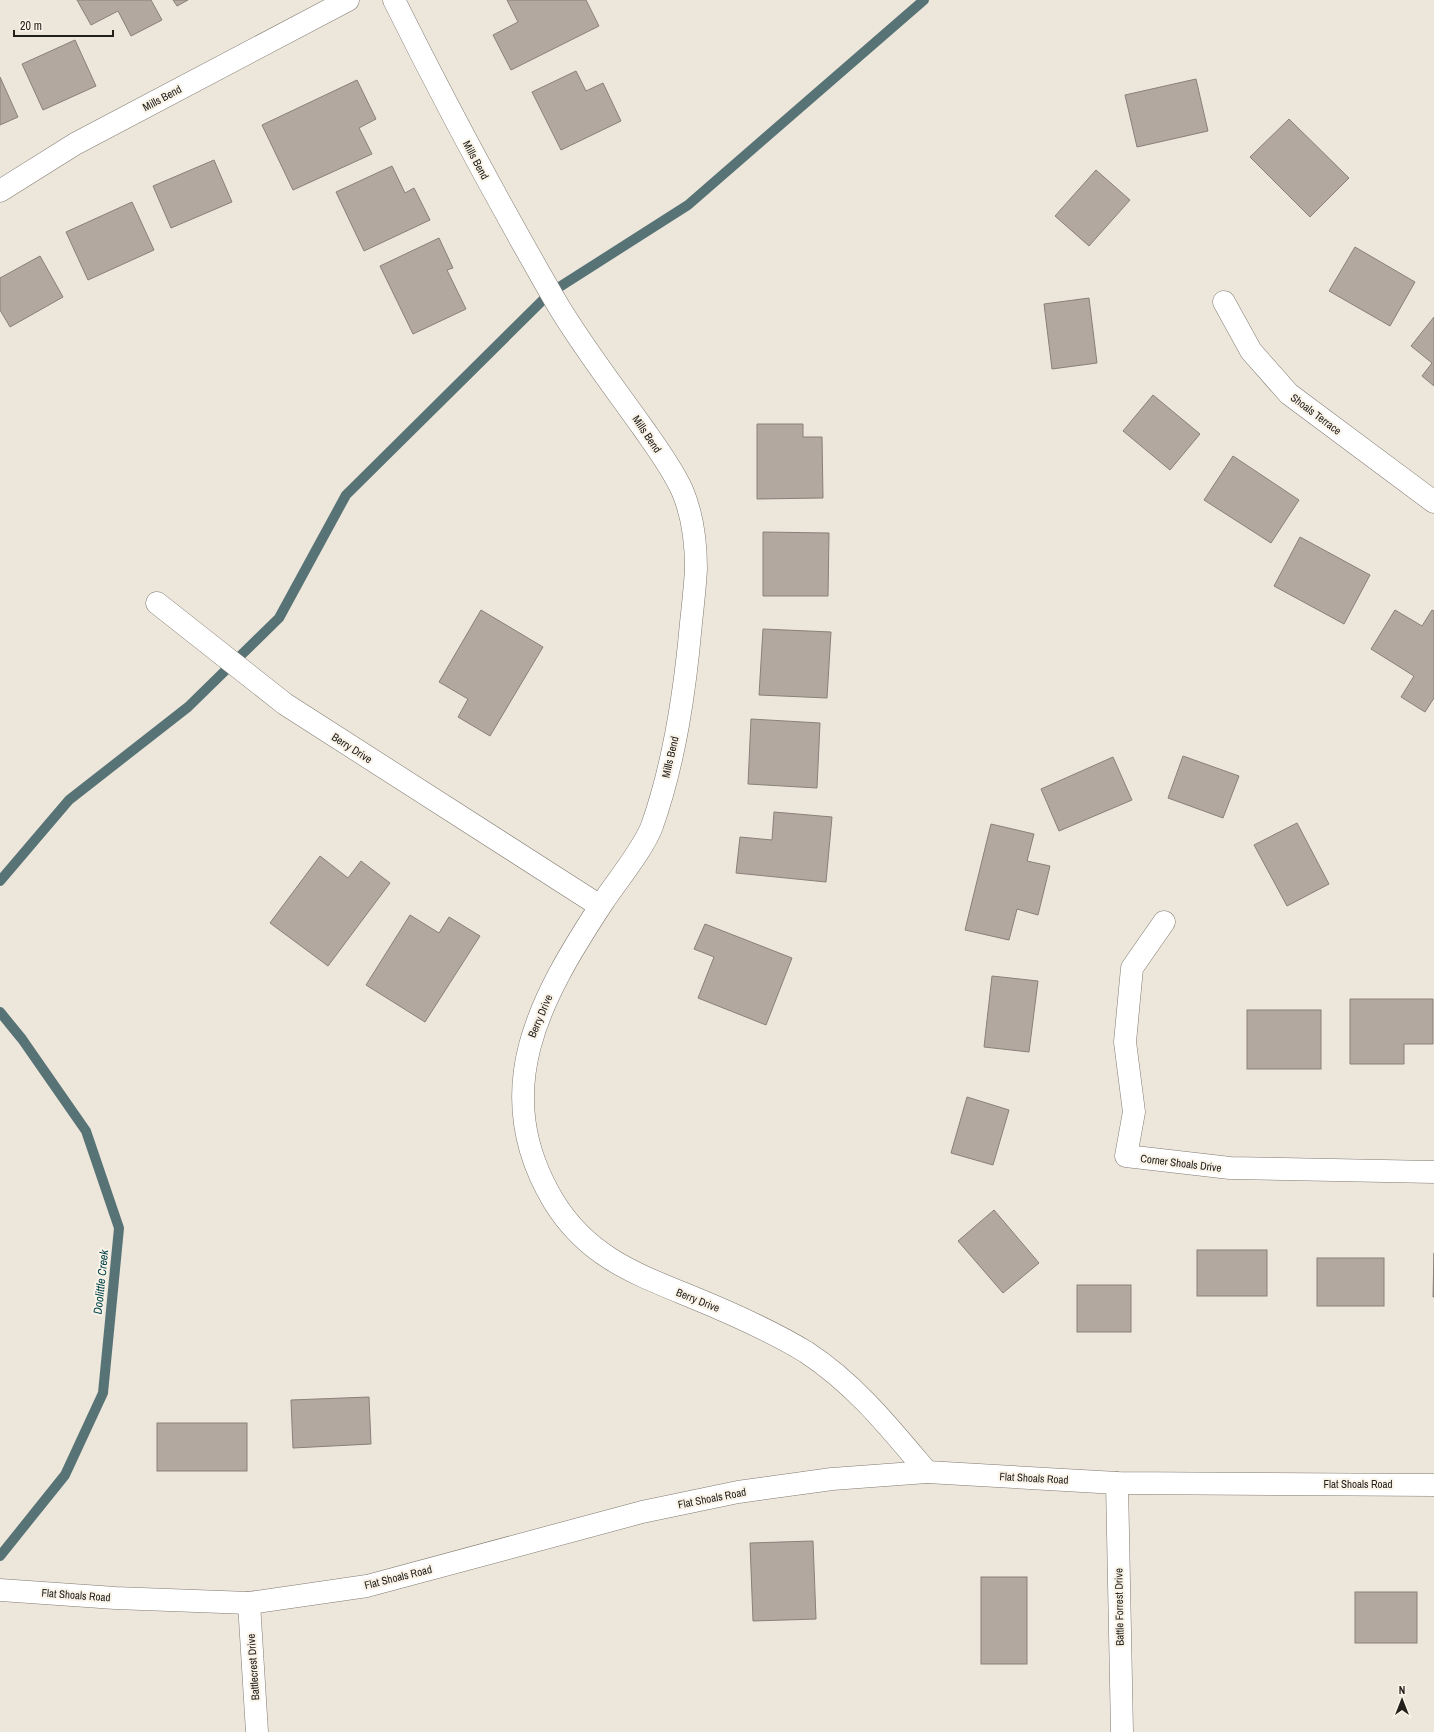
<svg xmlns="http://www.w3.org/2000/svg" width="1434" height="1732" viewBox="0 0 1434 1732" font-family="'Archivo Narrow',sans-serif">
<rect width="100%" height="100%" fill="#ece6db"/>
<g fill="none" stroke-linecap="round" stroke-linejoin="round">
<g stroke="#587375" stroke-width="10">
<polyline points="0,881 69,800 188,707 279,618 346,495 550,293 688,205 924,0"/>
<polyline points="0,1012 22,1039 86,1131 119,1228 103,1393 65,1475 0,1556"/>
</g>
</g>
<g fill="#b2a8a0" stroke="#8a8079">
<polygon points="77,0 151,0 162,20 131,36 118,11 91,25"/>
<polygon points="173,0 188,0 177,6"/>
<polygon points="507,0 586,0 599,26 511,70 493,35 518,22"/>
<polygon points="75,40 96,86 43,110 22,64"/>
<polygon points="576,71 586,91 603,83 621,121 561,150 532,92"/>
<polygon points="0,77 18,117 0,125"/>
<polygon points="1196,79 1208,131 1137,147 1125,95"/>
<polygon points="357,80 376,119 359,128 372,154 293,190 262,125"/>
<polygon points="1289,119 1349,178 1310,217 1250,157"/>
<polygon points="214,160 232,202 171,228 153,186"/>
<polygon points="392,166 405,193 414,188 430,220 364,251 336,192"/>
<polygon points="1096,170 1130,200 1089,246 1055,216"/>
<polygon points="132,202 154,250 88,280 66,232"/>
<polygon points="439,238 453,268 447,270 466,309 413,334 380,266"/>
<polygon points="1355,247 1415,282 1390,326 1329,291"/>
<polygon points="40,256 63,297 10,327 0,310 0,278"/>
<polygon points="1089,298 1097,363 1052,369 1044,304"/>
<polygon points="1434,317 1434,386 1422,376 1432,363 1411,346"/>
<polygon points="1153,395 1200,434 1170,470 1123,431"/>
<polygon points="757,424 803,424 803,437 822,437 823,498 757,499"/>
<polygon points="1233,456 1299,500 1271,543 1204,500"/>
<polygon points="763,532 829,533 828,596 763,596"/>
<polygon points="1300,537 1370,575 1344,624 1274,586"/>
<polygon points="481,610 543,647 490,736 458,717 468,699 439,682"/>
<polygon points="1395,610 1422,626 1432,610 1434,611 1434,698 1425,712 1401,697 1414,676 1371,649"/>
<polygon points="763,629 831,632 827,698 759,695"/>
<polygon points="751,719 820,723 817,788 748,784"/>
<polygon points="1183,756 1239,776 1223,818 1168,798"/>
<polygon points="1113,757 1132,800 1059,831 1041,789"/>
<polygon points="774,812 832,817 826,882 736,873 740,837 772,840"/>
<polygon points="1297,823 1329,884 1287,906 1254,845"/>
<polygon points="991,824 1034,834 1027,861 1050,866 1038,915 1017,909 1009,940 965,930"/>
<polygon points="320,856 348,878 361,861 390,883 328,966 270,923"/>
<polygon points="410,915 439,933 449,917 480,936 425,1022 366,985"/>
<polygon points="705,924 792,958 766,1025 698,998 714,957 694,949"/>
<polygon points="992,976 1038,981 1029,1052 984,1047"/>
<polygon points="1350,999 1433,999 1433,1044 1404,1044 1404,1064 1350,1064"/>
<rect x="1247" y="1010" width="74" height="59"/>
<polygon points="967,1097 1009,1110 993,1165 951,1153"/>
<polygon points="994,1210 1039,1263 1003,1293 958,1241"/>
<rect x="1197" y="1250" width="70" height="46"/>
<polygon points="1434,1253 1434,1297 1433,1297"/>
<rect x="1317" y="1258" width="67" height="48"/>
<rect x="1077" y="1285" width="54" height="47"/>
<polygon points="369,1397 371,1444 293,1448 291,1400"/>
<rect x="157" y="1423" width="90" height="48"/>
<polygon points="813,1541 816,1619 753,1621 750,1543"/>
<rect x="981" y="1577" width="46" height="87"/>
<rect x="1355" y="1592" width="62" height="51"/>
</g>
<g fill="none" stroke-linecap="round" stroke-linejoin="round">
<g stroke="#807a70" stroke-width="23">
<g id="minor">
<path d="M 394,0 C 445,103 499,203 556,302 C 582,346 614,387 643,428 C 657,448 672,468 682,490 C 692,513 696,543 696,569 C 695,587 693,605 691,623 C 685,691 675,761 652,826 C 644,848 617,881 603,902 C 540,998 487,1091 554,1202 C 588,1257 636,1274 692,1297 C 731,1313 770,1330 806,1352 C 855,1384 890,1428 927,1472"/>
<polyline points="0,191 75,144 348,0"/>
<polyline points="1224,302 1251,351 1289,394 1434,502"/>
<polyline points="157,603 285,704 600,906"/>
<polyline points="1164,922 1132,968 1125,1042 1134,1112 1126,1156 1230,1168 1434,1172"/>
<polyline points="1117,1483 1122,1732"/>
<polyline points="249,1603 257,1732"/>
</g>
</g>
<g stroke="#807a70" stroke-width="23">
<polyline id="secondary" points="0,1590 115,1598 249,1603 367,1586 642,1512 738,1492 832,1479 927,1472 1117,1483 1434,1485"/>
</g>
<use href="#minor" stroke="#fff" stroke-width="22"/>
<use href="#secondary" stroke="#fff" stroke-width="22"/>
</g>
<g text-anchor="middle" stroke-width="4" stroke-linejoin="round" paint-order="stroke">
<g font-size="11" fill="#23201c" stroke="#f9f3e8">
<text transform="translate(162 98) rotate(-28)" y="4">Mills Bend</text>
<text transform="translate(476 160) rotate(62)" y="4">Mills Bend</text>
<text transform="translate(1316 414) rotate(37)" y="4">Shoals Terrace</text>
<text transform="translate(647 434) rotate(56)" y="4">Mills Bend</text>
<text transform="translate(352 748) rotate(33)" y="4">Berry Drive</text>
<text transform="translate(670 757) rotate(-77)" y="4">Mills Bend</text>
<text transform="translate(540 1016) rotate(-67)" y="4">Berry Drive</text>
<text transform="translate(1181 1163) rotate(7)" y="4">Corner Shoals Drive</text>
<text transform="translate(698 1300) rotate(22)" y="4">Berry Drive</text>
<text transform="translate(1034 1478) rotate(3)" y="4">Flat Shoals Road</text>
<text x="1358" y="1488">Flat Shoals Road</text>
<text transform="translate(712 1498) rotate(-11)" y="4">Flat Shoals Road</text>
<text transform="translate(398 1577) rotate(-14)" y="4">Flat Shoals Road</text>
<text transform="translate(76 1595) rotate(4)" y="4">Flat Shoals Road</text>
<text transform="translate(1119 1607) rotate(-91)" y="4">Battle Forrest Drive</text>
<text transform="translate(253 1667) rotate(-94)" y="4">Battlecrest Drive</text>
</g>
<g font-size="12" font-style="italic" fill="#03444a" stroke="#f9f3e8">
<text transform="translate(101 1282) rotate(-84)" y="4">Doolittle Creek</text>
</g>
</g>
<g transform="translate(1402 1700)" stroke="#f9f3e8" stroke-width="3" paint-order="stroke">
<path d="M0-3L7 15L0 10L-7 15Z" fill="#23201c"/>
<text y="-6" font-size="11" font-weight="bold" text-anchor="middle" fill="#23201c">N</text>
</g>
<path d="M14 30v6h99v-6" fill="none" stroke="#23201c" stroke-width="2"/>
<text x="20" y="30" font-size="12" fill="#23201c" stroke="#f9f3e8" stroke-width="3" paint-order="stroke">20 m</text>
</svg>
